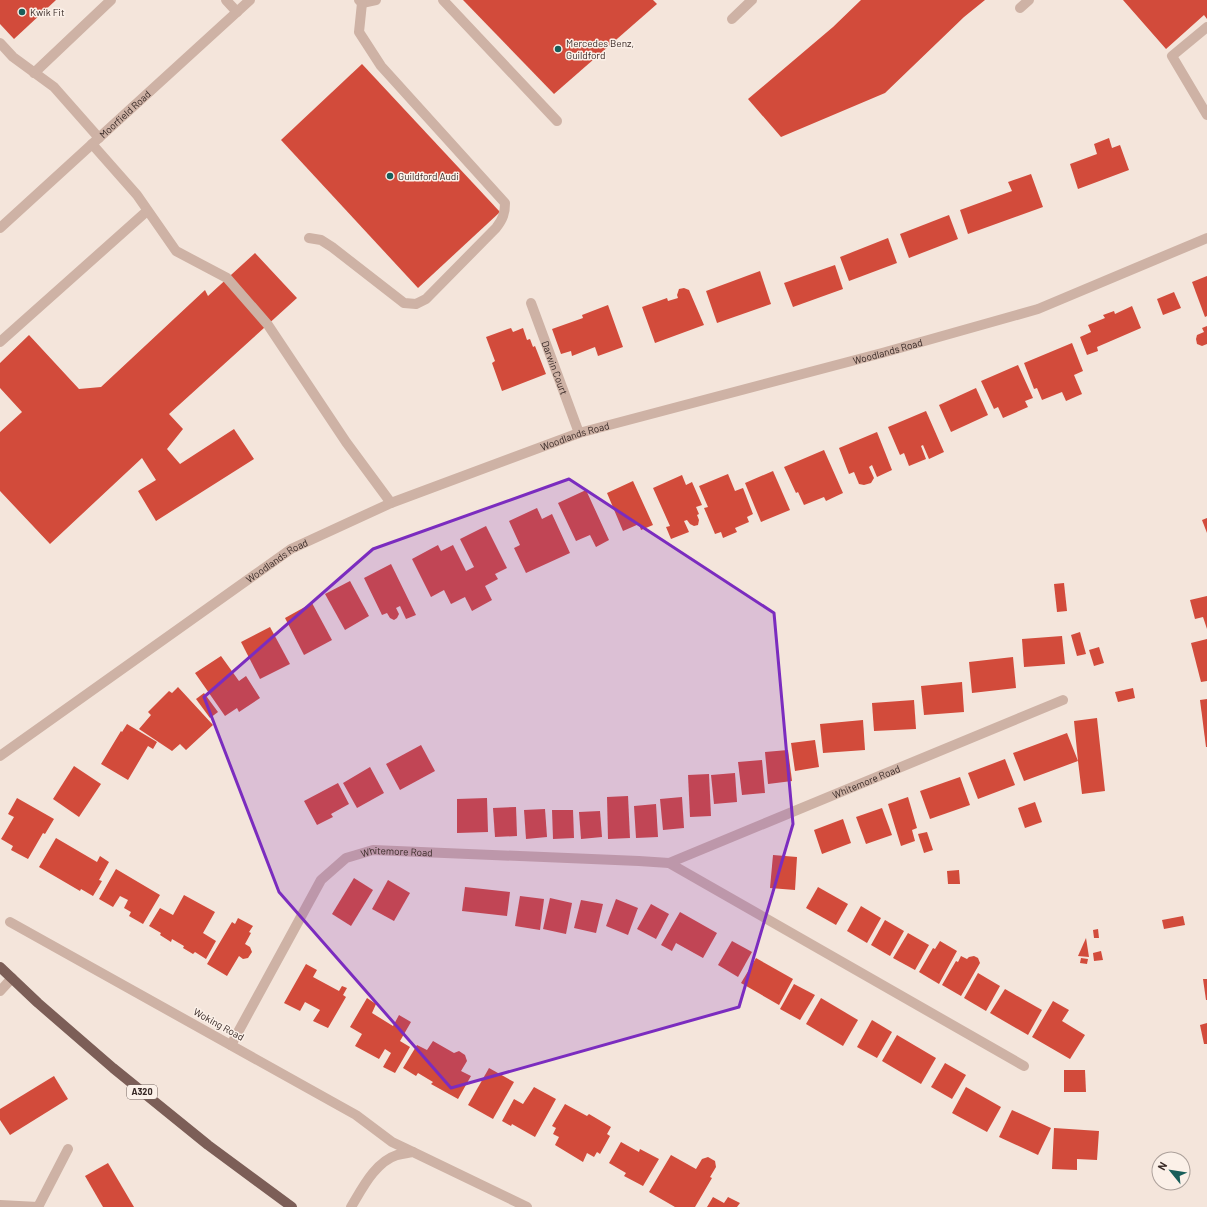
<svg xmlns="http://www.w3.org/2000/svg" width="1207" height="1207" viewBox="0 0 1207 1207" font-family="Barlow,sans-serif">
<rect width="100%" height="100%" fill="#f4e5db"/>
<g fill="#d24b3b">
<polygon points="0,0 56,0 14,39 0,24"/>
<polygon points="463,0 653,0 657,4 554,94"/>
<polygon points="861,0 985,0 964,17 885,93 781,137 748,99 833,27"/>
<polygon points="1123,0 1207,0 1207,19 1204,15 1166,49"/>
<polygon points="362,64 500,212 418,288 281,140"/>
<polygon points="1109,138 1112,148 1120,145 1129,170 1078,189 1070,164 1097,154 1094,144"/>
<polygon points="1031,174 1043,207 968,234 960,210 1012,191 1008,182"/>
<polygon points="949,215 958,239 909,258 900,234"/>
<polygon points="888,238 897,263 849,281 840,257"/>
<polygon points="255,253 297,298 169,414 183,429 167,449 180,464 234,429 254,459 156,521 138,491 156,480 142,458 50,544 0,491 0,432 22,412 0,388 0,363 29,335 79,389 101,387 205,290 208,296"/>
<polygon points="835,265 843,289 793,307 784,283"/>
<polygon points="760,271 771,304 717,323 706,291"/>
<polygon points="1207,276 1207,316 1205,317 1192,282"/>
<polygon points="684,288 689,290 704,325 655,343 642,307 667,298 668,301 678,298 677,295 679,289"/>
<polygon points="1174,292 1181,308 1163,315 1157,299"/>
<polygon points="608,305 623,347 598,356 595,347 572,356 571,351 561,354 552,329 583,318 582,315"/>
<polygon points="1132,306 1141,328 1097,347 1098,351 1087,355 1080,337 1091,332 1088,325 1105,318 1103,315 1114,311 1115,314"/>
<polygon points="1207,326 1207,344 1202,346 1197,344 1196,339 1197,335 1204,332 1202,328"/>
<polygon points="511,328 513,332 523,328 527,340 530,339 533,347 535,346 546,374 502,391 492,363 495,361 486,337"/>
<polygon points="1072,343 1083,371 1074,375 1082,394 1066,401 1062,392 1042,400 1037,388 1034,389 1024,363"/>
<polygon points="1018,365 1033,398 1025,401 1028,407 1003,418 998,407 994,409 981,381"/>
<polygon points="976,388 988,415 951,432 939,405"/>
<polygon points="926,411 944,452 929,459 923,445 921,446 926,459 909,466 904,453 900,455 888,427"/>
<polygon points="877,432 892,470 877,477 872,465 869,467 874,478 871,483 864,485 859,484 854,472 849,474 839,448"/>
<polygon points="824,450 843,493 826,501 824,497 804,505 798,492 796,493 784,467"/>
<polygon points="773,471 790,510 761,522 745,483"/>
<polygon points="728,474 735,491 743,488 753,514 747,517 749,522 735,528 737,532 723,538 721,532 715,534 704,508 708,507 699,486"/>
<polygon points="682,475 686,485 692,482 702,505 696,507 699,514 697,515 699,520 698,525 694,526 690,524 687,520 684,521 689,532 671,539 666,527 670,526 653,488"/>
<polygon points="633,481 653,525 641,530 639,524 623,531 607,493"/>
<polygon points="586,490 609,540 596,547 590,535 576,541 558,503"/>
<polygon points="537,508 542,519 552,514 570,553 526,573 514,548 520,545 509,521"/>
<polygon points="1207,518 1207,533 1202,520"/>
<polygon points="486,526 507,568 495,574 498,579 485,586 492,600 472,611 465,597 451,604 444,590 431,597 412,559 438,545 441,551 453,545 466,571 474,567 460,539"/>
<polygon points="391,564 416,615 406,619 400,606 396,608 399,614 397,618 394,620 390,618 387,613 382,615 364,578"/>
<polygon points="350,581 369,616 345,630 325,594"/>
<polygon points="1064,583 1067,611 1057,612 1054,584"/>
<polygon points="1207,596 1207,629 1203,617 1195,619 1190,600"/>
<polygon points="312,603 332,640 304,655 285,618"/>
<polygon points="270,627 290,664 260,679 241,642"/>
<polygon points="1080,632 1086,654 1077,656 1071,635"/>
<polygon points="1062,636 1065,664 1024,667 1022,639"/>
<polygon points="1207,639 1207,681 1201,682 1191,643"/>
<polygon points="1099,647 1104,663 1094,666 1089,650"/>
<polygon points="221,656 239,681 246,676 260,698 239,712 237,708 225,716 195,673"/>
<polygon points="1013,657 1016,688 972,693 969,662"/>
<polygon points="962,682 964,712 924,715 921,686"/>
<polygon points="178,687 213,725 186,750 180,744 172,751 139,729 151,715 148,712 169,691 172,693"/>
<polygon points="1133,688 1135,698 1118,702 1115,692"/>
<polygon points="204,693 218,712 210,718 196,699"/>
<polygon points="1207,699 1207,747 1206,747 1200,700"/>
<polygon points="914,700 916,729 874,731 872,703"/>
<polygon points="1097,718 1105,791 1082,794 1078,761 1024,781 1013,753 1067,733 1078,761 1074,721"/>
<polygon points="863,720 865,750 823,753 820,724"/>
<polygon points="127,724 157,742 153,749 148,746 128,780 101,764 121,731 122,732"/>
<polygon points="815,740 819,767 795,771 791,743"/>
<polygon points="421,745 435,771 400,790 386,764"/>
<polygon points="788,750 792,781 768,784 765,752"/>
<polygon points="1005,759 1015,785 978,799 968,773"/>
<polygon points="762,760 765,793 742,795 738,762"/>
<polygon points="74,766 101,784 79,817 53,799"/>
<polygon points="370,767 384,793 357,808 343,783"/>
<polygon points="735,773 737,802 714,804 711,775"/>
<polygon points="709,774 711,816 690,817 688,775"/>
<polygon points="960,777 970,805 930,819 920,791"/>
<polygon points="338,783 349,804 331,814 333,817 317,825 304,801"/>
<polygon points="628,796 630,838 608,839 607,797"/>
<polygon points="682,797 684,828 663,830 660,799"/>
<polygon points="908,797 917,828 912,830 915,841 901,846 888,804"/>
<polygon points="17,798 54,819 45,834 43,833 28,859 11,850 13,846 1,839 14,817 8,814"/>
<polygon points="487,798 488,832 457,833 457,799"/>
<polygon points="1035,802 1042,822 1025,828 1018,808"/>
<polygon points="656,804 658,837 636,838 634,806"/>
<polygon points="516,807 517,836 495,837 493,808"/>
<polygon points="882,808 892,835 866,844 856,817"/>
<polygon points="545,809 547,837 526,839 524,810"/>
<polygon points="552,810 573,810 574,838 553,839"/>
<polygon points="600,811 602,837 581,839 579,812"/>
<polygon points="843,819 851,843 822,854 814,830"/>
<polygon points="927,832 933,850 924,853 918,834"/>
<polygon points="56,838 97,862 100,856 109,862 99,880 102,881 93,896 81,889 80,891 39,867"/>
<polygon points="773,855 797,857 795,890 770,888"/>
<polygon points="116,869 160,895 143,924 129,916 131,912 124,908 128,900 120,896 113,907 99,899"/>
<polygon points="959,870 960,884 948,884 947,871"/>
<polygon points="354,878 373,890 351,926 332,914"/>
<polygon points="388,880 410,893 394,921 372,909"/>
<polygon points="465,887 510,892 507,916 462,911"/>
<polygon points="818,887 848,904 836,925 806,908"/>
<polygon points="184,895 215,912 203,933 216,941 206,959 195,952 193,954 183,948 184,946 172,939 171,942 160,935 161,933 149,926 160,908 173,915"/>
<polygon points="520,896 544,899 540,930 515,926"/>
<polygon points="550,898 572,903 566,934 543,929"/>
<polygon points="616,899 638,908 628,935 606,926"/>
<polygon points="581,900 603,904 596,933 574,928"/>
<polygon points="651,904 669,914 656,939 637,929"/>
<polygon points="861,906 881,918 867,943 847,931"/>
<polygon points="680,912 717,933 703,958 676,943 672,951 661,945"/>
<polygon points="1183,916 1185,925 1164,929 1162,920"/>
<polygon points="238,918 253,926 249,932 251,933 245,944 250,947 252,952 248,958 243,959 239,956 227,976 207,964 232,922 235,924"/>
<polygon points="885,920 904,931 890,956 871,945"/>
<polygon points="1098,929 1099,938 1094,938 1093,930"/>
<polygon points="908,933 929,945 915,970 893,958"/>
<polygon points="1086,938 1089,957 1078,956"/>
<polygon points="732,941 752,952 738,977 718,965"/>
<polygon points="940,941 957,951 939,984 919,972 933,948 935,949"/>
<polygon points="1101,951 1103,960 1094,961 1093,953"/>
<polygon points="961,956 967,959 969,957 974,956 978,958 980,963 961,996 942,985 956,961 958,962"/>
<polygon points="756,958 793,979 779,1005 741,983"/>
<polygon points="1081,958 1088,959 1087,964 1080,963"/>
<polygon points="306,964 317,970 313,977 339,991 342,986 347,988 343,995 346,997 328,1028 313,1021 320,1010 305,1002 300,1011 284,1003"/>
<polygon points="978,973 1000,986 986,1011 964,998"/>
<polygon points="1203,979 1207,979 1207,1000 1206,1000"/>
<polygon points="794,984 815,995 800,1020 780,1009"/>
<polygon points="1005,989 1042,1010 1028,1035 990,1013"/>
<polygon points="367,998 376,1004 372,1013 393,1026 399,1015 411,1022 400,1041 410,1047 395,1073 383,1067 391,1053 385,1049 379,1059 355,1046 362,1034 350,1027"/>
<polygon points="821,998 858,1020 843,1046 806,1024"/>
<polygon points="1053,1001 1069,1010 1062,1021 1085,1035 1070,1059 1032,1037"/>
<polygon points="872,1020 892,1032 877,1058 857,1047"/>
<polygon points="1207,1023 1207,1044 1204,1044 1200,1025"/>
<polygon points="897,1035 936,1058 921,1084 882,1061"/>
<polygon points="433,1041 454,1053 459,1051 465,1055 467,1061 461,1071 471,1076 458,1099 431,1084 433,1082 418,1073 416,1076 403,1068 417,1045 427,1050"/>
<polygon points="945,1063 966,1075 952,1099 931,1087"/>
<polygon points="489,1068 514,1082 493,1119 468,1105"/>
<polygon points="1064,1070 1085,1070 1086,1092 1064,1092"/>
<polygon points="54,1076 68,1099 10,1135 0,1120 0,1109"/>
<polygon points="534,1087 556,1099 535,1137 512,1124 511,1126 502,1121 514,1099 523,1104"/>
<polygon points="966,1087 1001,1107 987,1132 952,1113"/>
<polygon points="565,1104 587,1116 589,1114 611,1127 607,1134 610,1136 600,1154 597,1152 594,1157 587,1153 583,1162 555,1145 559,1137 553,1134 556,1128 552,1126"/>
<polygon points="1012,1110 1051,1128 1038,1155 999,1137"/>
<polygon points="1054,1128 1099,1131 1097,1160 1077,1159 1077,1170 1052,1169"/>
<polygon points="621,1142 639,1152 640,1149 659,1159 643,1186 624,1176 626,1173 609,1163"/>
<polygon points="671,1155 696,1169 702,1159 708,1157 715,1161 716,1167 710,1177 712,1178 695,1207 675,1207 649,1192"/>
<polygon points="108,1163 134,1207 103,1207 85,1176"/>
<polygon points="713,1197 724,1203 728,1197 740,1203 737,1207 707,1207"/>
</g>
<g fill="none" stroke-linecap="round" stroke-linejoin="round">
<g stroke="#ceb2a5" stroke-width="10">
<polyline points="226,0 237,12"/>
<polyline points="359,0 362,3 376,0"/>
<polyline points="443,0 557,121"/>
<polyline points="732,19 752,0"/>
<polyline points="0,43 13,57 54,87 99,138"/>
<polyline points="34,73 111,0"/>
<polyline points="92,144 137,195 176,251 227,278 268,325 346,442 391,503"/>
<path d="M 309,238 L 321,240 L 332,247 L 404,303 L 416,304 L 426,299 L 496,228 C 503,219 505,213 505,203 L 381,66 L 359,32 L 362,3"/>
<polyline points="0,342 147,211"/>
<polyline points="0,991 12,978"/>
</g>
<g stroke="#ceb2a5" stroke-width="10">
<polyline points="1020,8 1029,0"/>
<polyline points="1207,27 1172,56 1207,115"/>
<path id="s1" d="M 0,228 L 250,0"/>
<path id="s2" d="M 531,303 L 579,433"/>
<path id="s3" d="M 0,756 L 291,549 L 391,503 L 579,433 L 882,353 L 1038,309 L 1207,238"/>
<polyline points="669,863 1024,1066"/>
<polyline points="10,922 356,1115 392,1142 413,1152"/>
<path id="s4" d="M 231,1045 L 321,880 L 346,858 L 373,850 L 639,861 L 669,863 L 1063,700"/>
<polyline points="0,1205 38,1207"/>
<polyline points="38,1207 68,1149"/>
<path d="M 351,1207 C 362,1189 375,1162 397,1155 C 402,1154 407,1153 413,1152 L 527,1207"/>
</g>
<polyline stroke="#7c5e57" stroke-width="10" points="0,967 38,1003 113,1068 208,1145 292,1207"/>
</g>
<path fill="#7b2cbf" fill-opacity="0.2" stroke="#7b2cbf" stroke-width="3" stroke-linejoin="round" d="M 569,479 L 774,613 L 793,824 L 739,1007 L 451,1088 L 279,892 L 204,697 L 373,549 Z"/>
<g fill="#185e5a" stroke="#fbf0e8" stroke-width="1.5">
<circle cx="22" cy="12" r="4"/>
<circle cx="558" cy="49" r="4"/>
<circle cx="390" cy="176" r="4"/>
</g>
<g text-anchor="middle" stroke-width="3" stroke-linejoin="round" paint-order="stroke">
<rect fill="#fbf0e8" stroke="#736561" stroke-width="1" x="127" y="1085" width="30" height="14" rx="3"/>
<g font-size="9" font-weight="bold" fill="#392a27">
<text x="142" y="1095">A320</text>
</g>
<g font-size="10" fill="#392a27" stroke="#fbf0e8" text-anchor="start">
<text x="30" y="16">Kwik Fit</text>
<text x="566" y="47">Mercedes Benz,<tspan x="566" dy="12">Guildford</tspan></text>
<text x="398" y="180">Guildford Audi</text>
</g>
<g font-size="10" fill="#392a27" stroke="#fbf0e8">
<text dy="4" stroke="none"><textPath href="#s1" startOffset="169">Moorfield Road</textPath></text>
<text dy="4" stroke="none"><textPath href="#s3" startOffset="987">Woodlands Road</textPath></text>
<text dy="4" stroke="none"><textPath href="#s2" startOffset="69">Darwin Court</textPath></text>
<text dy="4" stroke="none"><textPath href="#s3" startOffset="663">Woodlands Road</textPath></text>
<text dy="4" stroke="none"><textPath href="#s3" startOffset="339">Woodlands Road</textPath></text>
<text dy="4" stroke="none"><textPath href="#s4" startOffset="759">Whitemore Road</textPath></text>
<text dy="4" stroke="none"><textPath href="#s4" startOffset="273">Whitemore Road</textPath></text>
<text transform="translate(219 1024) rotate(29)" y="4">Woking Road</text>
</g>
</g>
<g transform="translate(1171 1171) rotate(300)"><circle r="19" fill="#fbf0e8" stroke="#ada19b"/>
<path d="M0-3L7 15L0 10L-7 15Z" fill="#185e5a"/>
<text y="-6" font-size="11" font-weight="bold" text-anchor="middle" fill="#392a27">N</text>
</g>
</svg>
